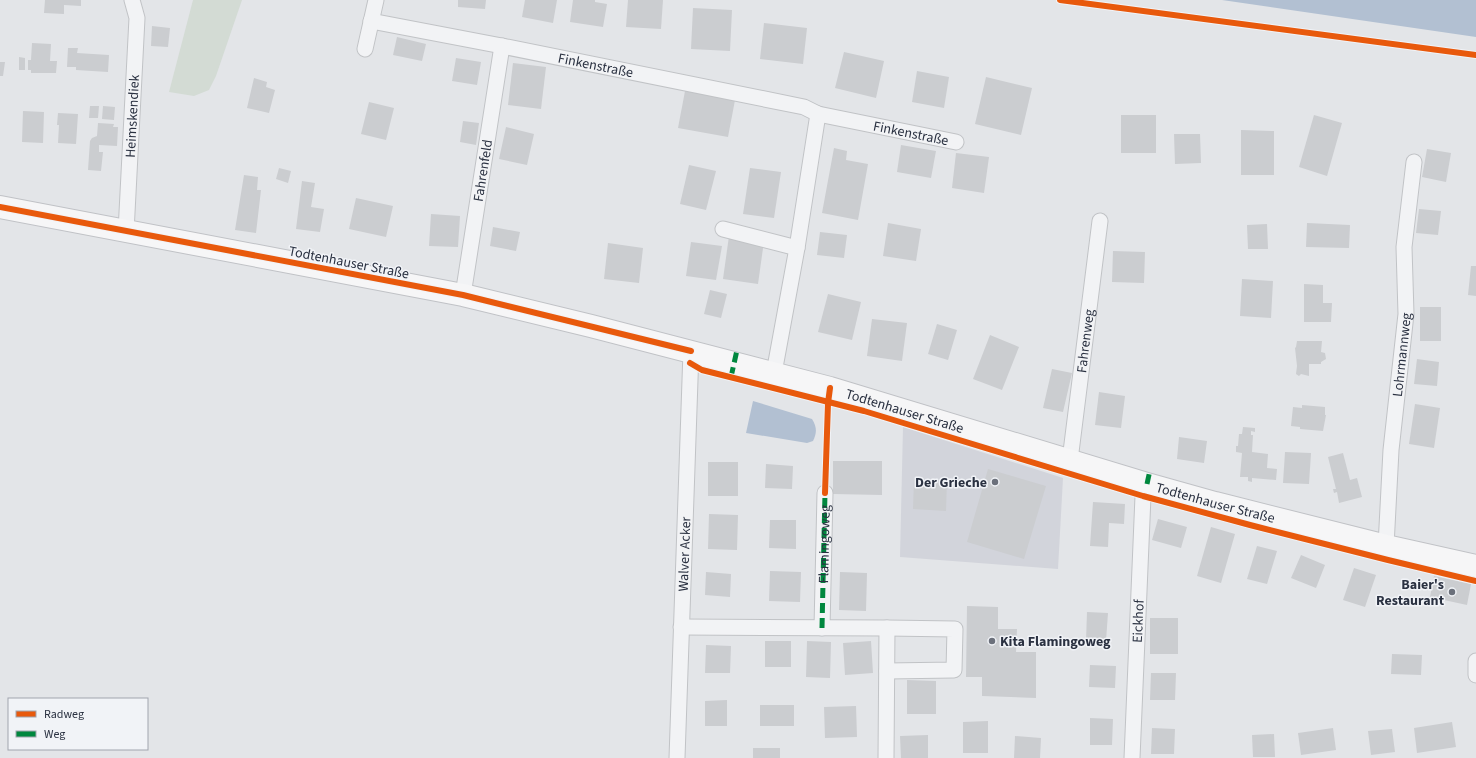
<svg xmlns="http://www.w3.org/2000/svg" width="1476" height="758" viewBox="0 0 1476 758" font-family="'Source Sans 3',sans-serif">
<rect width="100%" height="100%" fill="#e3e5e8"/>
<polygon fill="#d2d4db" points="903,427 1063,478 1058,569 900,557"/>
<polygon fill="#d3dbd4" points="193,0 242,0 216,76 209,90 194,96 169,92"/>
<g fill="#b2c0d2">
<polygon points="1222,0 1476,0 1476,37"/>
<path d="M 753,401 L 812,419 C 817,427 817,433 813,441 L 807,443 L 746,433 Z"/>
</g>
<g fill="#cbcdd0">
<polygon points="45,0 81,0 81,6 64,5 64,14 44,13"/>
<polygon points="458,0 486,0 485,9 458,7"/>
<polygon points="525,0 557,0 553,23 522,17"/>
<polygon points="573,0 595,0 595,2 607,4 603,27 570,22"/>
<polygon points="628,0 663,0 661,29 626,27"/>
<polygon points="693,8 732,10 730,51 691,49"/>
<polygon points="764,23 807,28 803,64 760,59"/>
<polygon points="152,26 170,28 168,47 151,46"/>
<polygon points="397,37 426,44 422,61 393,55"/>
<polygon points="32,43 51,44 50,61 57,61 56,73 31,73 31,70 28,70 28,60 31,60"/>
<polygon points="68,48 78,48 77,53 109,55 108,72 76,70 76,67 67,67"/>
<polygon points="844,52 884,61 876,98 835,88"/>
<polygon points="19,57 25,58 25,70 19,70"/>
<polygon points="456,58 481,62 477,85 452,81"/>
<polygon points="0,62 5,62 3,76 0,76"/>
<polygon points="513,63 546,67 541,109 508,105"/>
<polygon points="917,71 949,77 944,108 912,102"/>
<polygon points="986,77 1032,88 1021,135 975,124"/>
<polygon points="254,78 267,82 266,87 275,90 269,113 247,108"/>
<polygon points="685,91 735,100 728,137 678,128"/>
<polygon points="369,102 394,108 386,140 361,134"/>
<polygon points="90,106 99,106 98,118 89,118"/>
<polygon points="103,106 115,107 114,120 102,119"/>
<polygon points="23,111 44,112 43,143 22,142"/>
<polygon points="58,113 78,114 76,144 58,143 59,125 57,125"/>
<rect x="1121" y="115" width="35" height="38"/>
<polygon points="1314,115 1342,123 1327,176 1299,167"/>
<polygon points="463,121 479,123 476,145 460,142"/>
<polygon points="98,123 114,124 113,127 118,127 117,146 99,145 99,152 103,152 101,171 88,170 90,141 92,138 97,136"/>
<polygon points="506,127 534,134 527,165 499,159"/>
<polygon points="1241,130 1274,131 1274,175 1241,175"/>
<polygon points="1174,134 1200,134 1201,163 1175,164"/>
<polygon points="901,145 936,151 931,178 897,172"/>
<polygon points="834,148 847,151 846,160 868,164 858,220 822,213"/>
<polygon points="1427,149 1451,153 1446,182 1422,177"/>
<polygon points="956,153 989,157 984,193 952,188"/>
<polygon points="689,165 716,171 706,210 680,204"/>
<polygon points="279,168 291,171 288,183 276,179"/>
<polygon points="750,168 781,172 774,218 743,214"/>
<polygon points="244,175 258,177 257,190 261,190 256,233 235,230"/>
<polygon points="302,181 315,183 311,207 324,209 320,232 296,229"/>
<polygon points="356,198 393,206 386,237 349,229"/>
<polygon points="1419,209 1441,211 1438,235 1416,233"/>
<polygon points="431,214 460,216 458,247 429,246"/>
<polygon points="888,223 921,229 916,261 883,256"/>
<polygon points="1307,223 1350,225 1349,248 1306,247"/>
<polygon points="1267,224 1268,249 1248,249 1247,225"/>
<polygon points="493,227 520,232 516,251 490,246"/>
<polygon points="820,232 847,235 844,258 817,255"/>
<polygon points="729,236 764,241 758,284 723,279"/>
<polygon points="691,242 722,246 716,280 686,276"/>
<polygon points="608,243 643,248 639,283 604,279"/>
<polygon points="1113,251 1145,252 1144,283 1112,282"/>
<polygon points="1471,266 1476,266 1476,296 1468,295"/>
<polygon points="1242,279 1273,281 1271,318 1240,316"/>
<polygon points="1304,284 1323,285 1323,303 1332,303 1331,322 1304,322"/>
<polygon points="710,290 727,294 721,318 704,314"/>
<polygon points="828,294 861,302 852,340 818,332"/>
<rect x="1420" y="307" width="21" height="34"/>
<polygon points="872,319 907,323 902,361 867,356"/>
<polygon points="937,324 957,330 948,360 928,354"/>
<polygon points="990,335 1019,347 1002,390 973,379"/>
<polygon points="1297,341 1322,341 1321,352 1325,353 1326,359 1321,362 1321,364 1309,364 1309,376 1301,374 1299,376 1296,374 1297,366 1295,348 1296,347"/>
<polygon points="1417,359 1439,362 1437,386 1414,384"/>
<polygon points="1052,369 1072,373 1063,412 1043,408"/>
<polygon points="1099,392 1125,396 1121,428 1095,425"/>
<polygon points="1415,404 1440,408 1434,448 1409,444"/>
<polygon points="1302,405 1325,407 1325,415 1326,415 1323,431 1300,429 1300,427 1291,426 1293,407 1302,408"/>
<polygon points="1243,427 1255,428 1255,432 1251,431 1251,435 1253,435 1252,452 1268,454 1267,468 1277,469 1276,480 1252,478 1252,482 1248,481 1248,477 1240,477 1242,453 1236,452 1236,446 1238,446 1239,434 1242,434"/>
<polygon points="1179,437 1207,441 1204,463 1177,459"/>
<polygon points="1285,452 1311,453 1309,484 1283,483"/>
<polygon points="1343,453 1350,480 1357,478 1362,497 1339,503 1337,492 1334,493 1333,489 1336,489 1328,457"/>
<polygon points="833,461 882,461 882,495 833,494"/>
<rect x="708" y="462" width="30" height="34"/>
<polygon points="766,464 793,466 792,489 765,488"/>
<polygon points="988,469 1046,486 1024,559 967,542"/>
<polygon points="914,479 947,480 946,511 913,509"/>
<polygon points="1093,502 1125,504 1124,524 1109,523 1108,547 1090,546"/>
<polygon points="709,514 738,515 737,550 708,549"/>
<polygon points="1158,519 1187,527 1181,548 1152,540"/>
<polygon points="770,520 796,520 796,549 769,548"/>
<polygon points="1211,527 1235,534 1221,583 1197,576"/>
<polygon points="1257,546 1277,551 1267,584 1247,579"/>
<polygon points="1301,555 1325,565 1316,588 1291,578"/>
<polygon points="1354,568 1376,575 1365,607 1343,600"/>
<polygon points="770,571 801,572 800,602 769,601"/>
<polygon points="706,572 731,574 730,597 705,595"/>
<polygon points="840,572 867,573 866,611 839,610"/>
<polygon points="1434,576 1471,584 1467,605 1430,597"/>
<polygon points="967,606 998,607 998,629 1017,629 1016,652 1036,652 1036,698 982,696 982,677 966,677"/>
<polygon points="1087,612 1108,613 1106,641 1086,641"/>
<rect x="1150" y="618" width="28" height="36"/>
<rect x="765" y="641" width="26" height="26"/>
<polygon points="807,641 831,642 830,678 806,677"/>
<polygon points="871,641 873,673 845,675 843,643"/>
<polygon points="706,645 731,646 730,673 705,673"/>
<polygon points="1392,654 1422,655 1421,675 1391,674"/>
<polygon points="1090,665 1116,666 1115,688 1089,687"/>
<polygon points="1151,673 1176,673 1175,700 1150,700"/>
<polygon points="907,680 936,681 936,714 907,714"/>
<polygon points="727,700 727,726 705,726 705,701"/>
<rect x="760" y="705" width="34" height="21"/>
<polygon points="856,706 857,737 825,738 824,707"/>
<polygon points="1090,718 1113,719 1112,745 1090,745"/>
<polygon points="988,721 988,753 963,753 963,722"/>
<polygon points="1452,722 1456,747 1417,753 1414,728"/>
<polygon points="1152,728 1175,729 1174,754 1151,754"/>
<polygon points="1333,728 1336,750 1301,755 1298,733"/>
<polygon points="1392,729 1395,752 1371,755 1368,731"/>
<polygon points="1274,734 1275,757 1253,757 1252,735"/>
<polygon points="928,735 928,758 901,758 900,736"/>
<polygon points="1015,736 1041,738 1040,758 1014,758"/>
<rect x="753" y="748" width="27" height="10"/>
</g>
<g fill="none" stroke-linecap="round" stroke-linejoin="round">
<g stroke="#c1c3c6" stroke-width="17">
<g id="street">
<path id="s1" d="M 371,21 L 502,46 L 804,107 L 818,114 L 956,142"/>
<polyline points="365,49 376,0"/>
<polyline points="723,229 797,248"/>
<path id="s2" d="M 126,232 L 137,18 L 132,0"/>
<path id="s3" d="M 463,295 L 502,46"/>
<polyline points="774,373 797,248 818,114"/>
<path id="s4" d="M 1070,460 L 1100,221"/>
<path id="s5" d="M 1386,546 L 1391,450 L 1406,314 L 1404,247 L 1414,162"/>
<polyline points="681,627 887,628 955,629 954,670 887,671"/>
<path id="s6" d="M 822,628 L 825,493"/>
<polyline points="1476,661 1476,675"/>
<path id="s7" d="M 677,758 L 691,351"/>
<polyline points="886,758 887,628"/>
<path id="s8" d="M 1132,758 L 1143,496 L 1147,484"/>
</g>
</g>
<g stroke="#c0c2c6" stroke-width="24">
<g id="primary">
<path id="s9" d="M 0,207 L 463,295 L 591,326 L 830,388 L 1147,484 L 1215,503 L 1386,546 L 1476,566"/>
</g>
</g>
<use href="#street" stroke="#f2f3f5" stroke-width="15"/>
<use href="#primary" stroke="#f6f6f7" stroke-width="22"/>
<g stroke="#00873e" stroke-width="5" stroke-dasharray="10 5" stroke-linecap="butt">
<polyline points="731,377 737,350"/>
<polyline points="1147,484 1150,470"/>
<polyline points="822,628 825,493"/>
</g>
<g stroke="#f1f3f7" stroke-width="8">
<g id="cycleway">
<polyline points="1060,0 1476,55"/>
<polyline points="0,207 463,295 691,351"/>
<polyline points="690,363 702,370 864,411 1143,496 1250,525 1388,560 1476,581"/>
<polyline points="825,493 828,403 830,388"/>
</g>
</g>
<use href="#cycleway" stroke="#e8590c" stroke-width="6"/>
</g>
<g fill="#6b707b" stroke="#f1f3f7" stroke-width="1.5">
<circle cx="995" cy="482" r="4"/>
<circle cx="1452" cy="592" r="4"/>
<circle cx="992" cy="641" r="4"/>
</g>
<g text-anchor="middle" stroke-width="3" stroke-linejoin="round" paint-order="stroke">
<g font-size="14" fill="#2a3141" stroke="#f1f3f7">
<text dy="5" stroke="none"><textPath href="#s1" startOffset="229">Finkenstraße</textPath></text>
<text dy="5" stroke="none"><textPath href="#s2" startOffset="116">Heimskendiek</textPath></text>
<text dy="5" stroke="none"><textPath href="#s1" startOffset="552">Finkenstraße</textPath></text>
<text dy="5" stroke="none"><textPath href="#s3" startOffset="126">Fahrenfeld</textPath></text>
<text transform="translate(349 262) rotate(11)" y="5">Todtenhauser Straße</text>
<text dy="5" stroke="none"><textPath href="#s4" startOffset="120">Fahrenweg</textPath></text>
<text dy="5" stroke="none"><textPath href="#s5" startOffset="192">Lohrmannweg</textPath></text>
<text dy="5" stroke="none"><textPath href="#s9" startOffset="928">Todtenhauser Straße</textPath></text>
<text dy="5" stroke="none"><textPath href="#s9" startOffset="1252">Todtenhauser Straße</textPath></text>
<text dy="5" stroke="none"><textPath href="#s6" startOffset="84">Flamingoweg</textPath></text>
<text dy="5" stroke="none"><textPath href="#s7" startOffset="204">Walver Acker</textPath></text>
<text dy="5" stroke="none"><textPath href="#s8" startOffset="137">Eickhof</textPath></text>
</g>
<g font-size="14" font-weight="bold" fill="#2a3141" stroke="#f1f3f7" text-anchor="end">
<text x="987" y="487">Der Grieche</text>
<text x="1444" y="589">Baier's<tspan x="1444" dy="16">Restaurant</tspan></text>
<text x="1000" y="646" text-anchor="start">Kita Flamingoweg</text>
</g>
</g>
<rect x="8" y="698" width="140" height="52" fill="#f1f3f7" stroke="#a1a5ae"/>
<rect x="16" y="711" width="20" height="6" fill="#e8590c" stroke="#a1a5ae"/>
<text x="44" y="718" font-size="12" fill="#2a3141">Radweg</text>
<rect x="16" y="731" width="20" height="6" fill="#00873e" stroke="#a1a5ae"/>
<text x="44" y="738" font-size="12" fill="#2a3141">Weg</text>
</svg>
